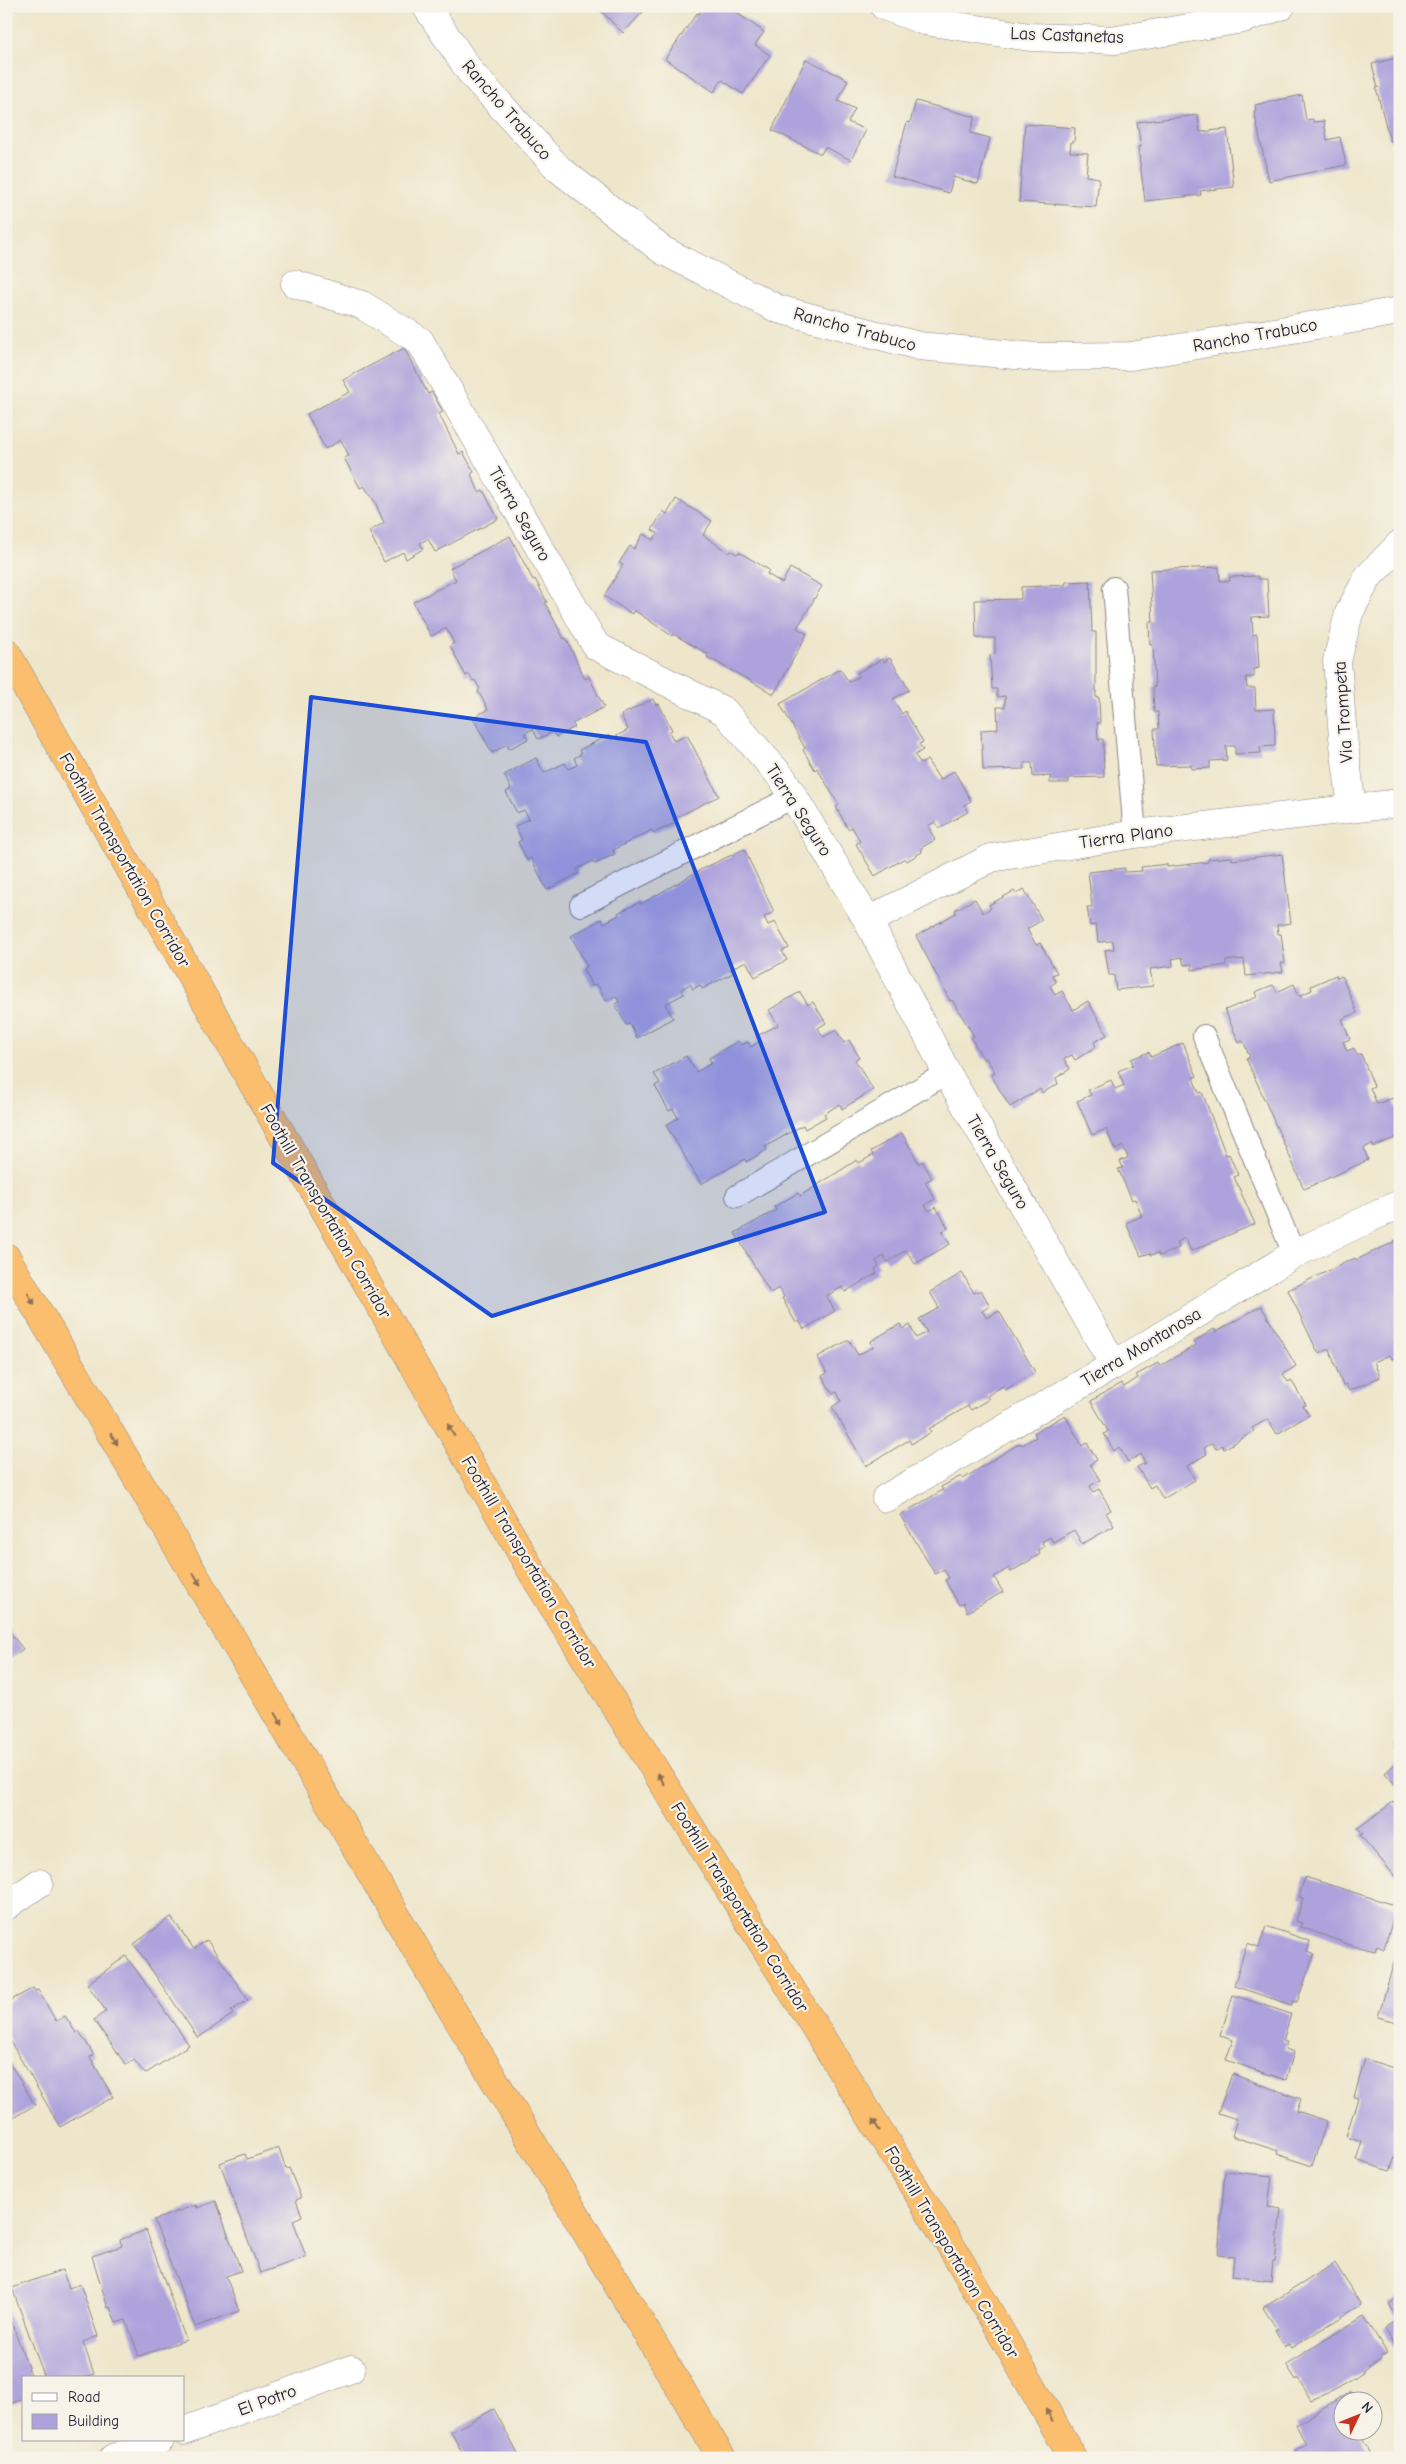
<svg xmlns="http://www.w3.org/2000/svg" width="1406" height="2464" viewBox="0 0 1406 2464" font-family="'Comic Neue',sans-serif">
<rect width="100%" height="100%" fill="#f7f3e8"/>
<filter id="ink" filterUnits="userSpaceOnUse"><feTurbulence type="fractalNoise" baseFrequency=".02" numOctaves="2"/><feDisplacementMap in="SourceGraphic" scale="10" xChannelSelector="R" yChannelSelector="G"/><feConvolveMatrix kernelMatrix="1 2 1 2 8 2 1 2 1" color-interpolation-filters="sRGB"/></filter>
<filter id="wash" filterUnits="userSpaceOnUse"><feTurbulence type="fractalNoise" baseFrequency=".0096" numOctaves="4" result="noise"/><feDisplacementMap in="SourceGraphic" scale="20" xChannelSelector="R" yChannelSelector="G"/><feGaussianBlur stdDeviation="1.12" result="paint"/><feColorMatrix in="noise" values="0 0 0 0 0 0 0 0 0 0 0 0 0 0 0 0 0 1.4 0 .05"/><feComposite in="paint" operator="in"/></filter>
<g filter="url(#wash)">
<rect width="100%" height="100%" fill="#eee6cb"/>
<g id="blocks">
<g fill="#ada2dc">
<polygon points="596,6 639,6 644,11 623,33"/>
<polygon points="704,6 727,6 764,32 755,45 770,55 743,94 722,80 714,92 665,59 697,13 699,14"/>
<polygon points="1400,57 1400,138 1390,141 1376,88 1378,88 1372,64"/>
<polygon points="806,59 848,80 838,101 855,109 848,122 866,130 851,160 825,147 821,154 772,130"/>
<polygon points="1302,95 1306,120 1313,119 1313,122 1324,121 1327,140 1340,137 1346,165 1269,181 1254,111 1256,111 1255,105"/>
<polygon points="916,101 975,117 970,133 990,138 978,184 953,177 949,193 892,176 907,122 910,123"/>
<polygon points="1198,115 1200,132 1227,129 1234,187 1200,191 1201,195 1145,201 1138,147 1141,147 1137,122"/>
<polygon points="1025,124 1075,128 1074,142 1071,142 1070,152 1088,153 1086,176 1099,178 1096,207 1019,202"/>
<polygon points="404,348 428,394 432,392 443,412 439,414 459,454 463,452 474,472 471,474 479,492 483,490 498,519 435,552 428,539 420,543 423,549 406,559 403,552 384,562 369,531 384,523 375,502 364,486 360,488 344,458 349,456 341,440 325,449 307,414 350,392 343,380"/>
<polygon points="676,499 712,521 703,535 729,553 731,551 737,554 739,552 769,570 767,574 782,583 790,568 822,586 797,628 807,634 774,694 707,657 708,654 673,634 672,636 634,610 632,614 604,596 623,565 619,563 630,546 634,549 643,534 653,540 658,533 652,530 663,511 667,514"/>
<polygon points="510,536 533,580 535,579 547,602 545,603 564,639 566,638 585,679 589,677 604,707 572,724 575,727 556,737 553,732 538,739 533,729 525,733 528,739 509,749 507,744 492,753 473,718 488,709 478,691 480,689 475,680 473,681 469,674 466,676 450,646 454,643 446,628 431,636 413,602 456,580 450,568"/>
<polygon points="1219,567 1220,581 1230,581 1229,577 1258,576 1258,579 1267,579 1269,616 1252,617 1253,635 1257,634 1259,668 1254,669 1254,677 1246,677 1247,688 1255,688 1256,710 1274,709 1275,746 1260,747 1261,753 1235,754 1235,746 1226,746 1227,760 1210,761 1210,768 1191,769 1191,765 1156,766 1154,729 1159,729 1158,712 1154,712 1153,687 1155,687 1153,645 1150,645 1149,622 1153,622 1150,570"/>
<polygon points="1090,581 1092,632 1096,632 1096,697 1099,698 1100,723 1097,723 1098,740 1103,739 1104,777 1069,778 1069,783 1050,783 1050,776 1033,777 1032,763 1024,763 1024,769 983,770 981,730 998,729 997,707 1005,707 1005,696 997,697 997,689 992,689 990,655 995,654 995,638 976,638 975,600 1021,599 1021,587 1065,585 1066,582"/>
<polygon points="890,658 909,690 893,699 902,714 905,711 923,742 919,744 923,750 915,755 921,764 927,760 940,780 954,771 971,801 964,805 968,812 939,828 935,822 928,826 935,840 921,848 922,852 907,861 905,858 875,876 856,844 860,841 852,827 848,829 836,807 839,805 817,768 815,770 803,750 805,748 780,704 840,669 849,682 859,676 857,673 882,659 884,662"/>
<polygon points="653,699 656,705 659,704 672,730 669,732 674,741 687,735 719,796 673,819 675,823 654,833 652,830 613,850 615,854 594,864 593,861 577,869 579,873 547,890 531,858 527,860 518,842 522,840 515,826 529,819 524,810 517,813 506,792 511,789 504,775 536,758 544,773 565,763 568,769 577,765 574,758 581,754 579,750 610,735 611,739 628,730 621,715"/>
<polygon points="744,849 774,912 764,917 768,925 775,922 789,948 782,951 787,960 755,977 746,961 730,969 733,973 702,989 700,985 693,989 690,984 681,989 684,994 665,1004 673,1018 637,1038 630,1024 626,1025 615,1004 619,1002 616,996 606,1001 597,984 592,986 583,969 587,966 571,936 602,919 604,923 619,915 618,913 640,902 641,904 700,870"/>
<polygon points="1282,854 1291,923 1277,925 1278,934 1281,934 1285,963 1281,963 1283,972 1246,976 1244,959 1226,961 1226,965 1192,970 1192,964 1184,965 1182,957 1172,959 1173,966 1150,969 1153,986 1116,990 1114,975 1109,975 1105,950 1114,949 1113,941 1098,942 1096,925 1090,926 1087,907 1092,907 1088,872 1125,868 1125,872 1142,871 1141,867 1167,864 1167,867 1208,862 1208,859 1232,857 1232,860"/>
<polygon points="1024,889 1042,920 1027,929 1036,945 1040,943 1057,973 1052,975 1056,982 1050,986 1055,995 1062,991 1073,1010 1088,1001 1107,1035 1094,1042 1096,1047 1075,1060 1072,1055 1064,1059 1070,1069 1056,1078 1058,1084 1042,1093 1040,1089 1010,1107 991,1075 995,1072 986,1058 984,1060 971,1038 974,1036 952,1000 950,1001 916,936 956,913 955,910 975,899 983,913 991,908 989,905 1014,891 1016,894"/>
<polygon points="1336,975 1337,978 1342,976 1357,1013 1342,1019 1350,1039 1343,1042 1347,1051 1354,1048 1357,1055 1361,1054 1374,1086 1370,1088 1377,1104 1393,1098 1400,1114 1400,1136 1373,1147 1372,1144 1364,1148 1368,1160 1304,1189 1246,1058 1250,1057 1243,1041 1239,1043 1225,1010 1257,997 1255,992 1273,985 1277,992 1294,984 1299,996 1312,990 1311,986"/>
<polygon points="800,992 808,1005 813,1002 826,1023 818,1028 823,1037 836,1030 844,1043 849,1040 859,1057 855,1060 873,1090 842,1109 840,1104 824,1114 826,1117 805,1129 803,1125 765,1147 767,1150 746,1162 745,1159 701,1184 666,1125 678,1118 673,1109 669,1111 655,1086 660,1083 654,1074 686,1056 696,1072 712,1063 709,1058 738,1041 741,1045 748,1042 751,1047 760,1041 757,1036 778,1025 769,1010"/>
<polygon points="1183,1043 1197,1076 1193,1078 1199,1093 1202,1092 1226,1155 1229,1154 1238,1175 1234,1177 1255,1224 1191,1251 1185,1238 1177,1242 1179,1248 1159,1256 1158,1253 1151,1255 1150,1253 1141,1256 1126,1223 1142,1216 1135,1199 1132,1200 1118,1169 1123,1168 1120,1161 1128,1158 1123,1146 1115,1150 1106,1129 1092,1135 1077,1101 1091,1095 1088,1090 1111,1080 1115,1089 1124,1085 1118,1071 1133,1065 1131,1059 1149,1052 1151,1057"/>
<polygon points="902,1133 919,1164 922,1161 932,1178 925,1182 935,1199 925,1205 929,1211 936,1207 948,1228 942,1231 950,1244 915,1264 906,1250 888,1262 884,1256 876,1261 879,1266 875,1269 877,1273 845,1292 842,1287 826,1296 835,1311 804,1329 799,1321 796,1323 782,1298 784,1297 779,1288 770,1293 735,1233 776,1210 774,1207 798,1193 800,1196 857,1160 859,1163 873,1155 871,1151"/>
<polygon points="1400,1238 1400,1355 1392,1359 1390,1355 1374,1362 1380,1377 1349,1391 1346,1384 1343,1386 1329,1349 1318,1353 1288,1290 1355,1258 1356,1260 1394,1242 1394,1241"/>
<polygon points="962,1273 974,1293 981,1290 990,1306 982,1311 987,1318 999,1311 1035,1372 1005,1390 1003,1386 987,1396 989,1399 971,1410 968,1406 929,1429 931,1432 911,1444 909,1440 866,1466 832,1407 841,1401 837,1392 833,1394 822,1376 827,1373 817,1357 849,1340 858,1355 873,1347 871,1341 900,1324 903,1329 910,1325 916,1338 927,1332 919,1319 939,1308 930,1292"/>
<polygon points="1261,1306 1296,1366 1283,1374 1288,1382 1291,1380 1306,1405 1303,1406 1309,1415 1277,1434 1268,1419 1252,1428 1254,1431 1224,1449 1222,1445 1216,1449 1212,1443 1204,1448 1207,1454 1187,1466 1195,1480 1163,1499 1155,1485 1150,1488 1137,1467 1145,1463 1141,1454 1128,1462 1119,1447 1114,1451 1104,1434 1108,1431 1091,1401 1121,1383 1124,1387 1138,1378 1136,1375 1158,1363 1160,1366 1196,1345 1194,1342 1214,1329 1216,1332"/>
<polygon points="1065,1415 1082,1446 1087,1443 1097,1460 1090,1464 1100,1480 1090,1486 1093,1492 1099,1489 1111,1510 1106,1513 1114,1526 1082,1544 1074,1530 1053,1542 1050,1537 1042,1542 1044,1547 1038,1551 1040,1554 1011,1572 1009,1568 994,1577 1003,1592 967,1612 963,1603 959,1605 945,1580 949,1578 944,1569 935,1574 900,1515 943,1490 941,1487 961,1476 963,1479 1020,1443 1022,1445 1036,1437 1034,1433"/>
<polygon points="6,1623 11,1629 9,1631 23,1649 6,1661"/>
<polygon points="1400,1742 1400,1754 1394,1747"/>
<polygon points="1400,1756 1400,1790 1385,1773 1399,1761 1397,1759"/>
<polygon points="1393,1802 1397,1807 1400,1805 1400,1882 1360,1835 1363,1834 1358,1828"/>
<polygon points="1305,1877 1397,1906 1384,1949 1377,1946 1375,1951 1353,1946 1301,1927 1303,1923 1296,1921 1303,1898 1299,1897"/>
<polygon points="171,1917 194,1949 207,1940 248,2000 231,2011 233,2014 198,2038 134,1944"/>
<polygon points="1266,1926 1310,1941 1307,1952 1314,1955 1297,2002 1293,2001 1292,2005 1234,1986 1247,1943 1259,1947"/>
<polygon points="1399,1945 1400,1945 1400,2023 1378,2017"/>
<polygon points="126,1956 189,2045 145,2074 134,2060 126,2065 94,2020 106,2011 87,1984"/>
<polygon points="33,1988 35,1991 38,1990 56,2021 65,2016 76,2033 79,2031 94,2055 90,2057 113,2097 60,2127 6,2034 6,2003"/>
<polygon points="1233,1995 1291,2014 1283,2041 1287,2042 1285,2049 1294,2052 1286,2080 1226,2060 1233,2040 1220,2036"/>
<polygon points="6,2057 35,2105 6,2122"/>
<polygon points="1365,2059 1400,2070 1400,2094 1397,2101 1400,2101 1400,2144 1390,2171 1356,2160 1362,2141 1346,2136 1358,2098 1354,2097"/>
<polygon points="1232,2074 1301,2099 1297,2111 1327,2121 1312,2166 1277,2154 1278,2151 1232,2136 1237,2119 1218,2113"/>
<polygon points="279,2148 286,2169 289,2168 301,2198 296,2200 302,2216 293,2220 306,2257 260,2273 220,2163 245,2154 247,2159"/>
<polygon points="1225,2171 1272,2176 1268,2207 1281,2209 1275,2262 1273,2262 1271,2281 1232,2276 1234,2257 1218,2255"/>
<polygon points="216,2201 241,2271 226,2276 239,2311 195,2327 154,2220 196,2205 197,2208"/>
<polygon points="146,2230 186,2340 139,2356 126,2320 116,2323 110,2307 108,2308 92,2256 122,2246 120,2240"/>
<polygon points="1335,2263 1361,2305 1291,2348 1289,2344 1284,2347 1274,2330 1277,2329 1263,2308"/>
<polygon points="62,2270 69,2288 80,2284 98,2336 83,2342 94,2374 82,2378 45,2378 12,2288"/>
<polygon points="1400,2296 1400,2355 1384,2328 1398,2319 1389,2304"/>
<polygon points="6,2307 32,2378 24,2378 24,2399 6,2405"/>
<polygon points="1364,2316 1387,2353 1380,2357 1381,2360 1363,2371 1363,2373 1332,2391 1311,2400 1298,2378 1296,2380 1286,2364"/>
<polygon points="1351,2392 1357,2402 1344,2402 1344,2432 1358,2432 1371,2453 1363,2458 1298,2458 1294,2451 1306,2444 1296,2425"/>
<polygon points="494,2409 520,2458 465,2458 451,2432"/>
</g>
</g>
</g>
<g filter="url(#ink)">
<use href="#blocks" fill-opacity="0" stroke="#888483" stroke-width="1"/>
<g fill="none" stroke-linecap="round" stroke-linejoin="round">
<g stroke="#888483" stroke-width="24">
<g id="service">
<polyline points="1114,588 1135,834"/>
<polyline points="581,905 793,797"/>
<polyline points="1204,1036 1294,1254"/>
<polyline points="737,1196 947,1073"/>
</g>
</g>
<g stroke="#888483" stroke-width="29">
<g id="minor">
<polyline points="426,6 471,73 559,169 662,250 778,309 919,346 1036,357 1131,356 1400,311"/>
<polyline points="884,6 925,21 1030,37 1116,40 1243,19 1281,6"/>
<polyline points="295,284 362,305 420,341 596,646 724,711 783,779 868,921 947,1073 1114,1365"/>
<polyline points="1352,808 1343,737 1337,661 1349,613 1368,577 1400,544"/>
<polyline points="868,921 991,858 1135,834 1400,803"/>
<polyline points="886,1498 1114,1365 1294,1254 1400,1204"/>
<polyline points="6,1906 39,1883"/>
<polyline points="184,2431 351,2369"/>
<polyline points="113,2458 160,2440"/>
</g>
</g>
<g stroke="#888483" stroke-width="29">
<g id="motorway">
<polyline points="6,652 535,1577 954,2251 1073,2458"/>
<polyline points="6,1257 445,1998 722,2458"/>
</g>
</g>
<use href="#service" stroke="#fff" stroke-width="22"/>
<use href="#minor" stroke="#fff" stroke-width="28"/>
<use href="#motorway" stroke="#fabe6e" stroke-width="28"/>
</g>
<defs><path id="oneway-solid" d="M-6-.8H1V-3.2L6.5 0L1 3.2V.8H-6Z" transform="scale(1.25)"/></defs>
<g fill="#8e7054">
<use href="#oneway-solid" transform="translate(31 1299) rotate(59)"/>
<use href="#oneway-solid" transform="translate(451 1430) rotate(-120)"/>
<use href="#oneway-solid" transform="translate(114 1439) rotate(59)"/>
<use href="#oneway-solid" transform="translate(197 1579) rotate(59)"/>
<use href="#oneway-solid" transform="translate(279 1719) rotate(59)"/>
<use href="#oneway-solid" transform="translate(661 1779) rotate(-122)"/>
<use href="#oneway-solid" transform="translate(876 2125) rotate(-122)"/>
<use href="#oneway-solid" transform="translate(1049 2415) rotate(-120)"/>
</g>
</g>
<path fill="#1d4ed8" fill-opacity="0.2" stroke="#1d4ed8" stroke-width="4" stroke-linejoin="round" d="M 311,697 L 646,742 L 825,1212 L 492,1316 L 273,1163 Z"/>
<g text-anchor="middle" stroke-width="4.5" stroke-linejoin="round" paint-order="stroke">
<g font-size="18" fill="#22223b" stroke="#f7f3e8">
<text transform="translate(1067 35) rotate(2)" y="6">Las Castanetas</text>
<text transform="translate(507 110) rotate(49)" y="6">Rancho Trabuco</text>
<text transform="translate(855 329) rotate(15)" y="6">Rancho Trabuco</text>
<text transform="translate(1255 335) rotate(-10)" y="6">Rancho Trabuco</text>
<text transform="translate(520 514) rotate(60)" y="6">Tierra Seguro</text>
<text transform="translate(1343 712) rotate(-94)" y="6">Via Trompeta</text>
<text transform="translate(799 810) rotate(57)" y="6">Tierra Seguro</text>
<text transform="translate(1126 836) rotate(-8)" y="6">Tierra Plano</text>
<text transform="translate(125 860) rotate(60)" y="6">Foothill Transportation Corridor</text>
<text transform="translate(998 1162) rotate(60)" y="6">Tierra Seguro</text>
<text transform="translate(326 1211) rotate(60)" y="6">Foothill Transportation Corridor</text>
<text transform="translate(1141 1347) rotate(-31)" y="6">Tierra Montanosa</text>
<text transform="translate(529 1562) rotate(59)" y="6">Foothill Transportation Corridor</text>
<text transform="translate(740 1907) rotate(58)" y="6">Foothill Transportation Corridor</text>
<text transform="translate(952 2252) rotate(59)" y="6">Foothill Transportation Corridor</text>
<text transform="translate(267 2400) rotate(-20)" y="6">El Potro</text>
</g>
</g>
<rect width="1406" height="2464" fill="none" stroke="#f7f3e8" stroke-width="25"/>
<rect x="22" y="2376" width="162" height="65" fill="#f7f3e8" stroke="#a29fa3"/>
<rect x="32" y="2393" width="25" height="8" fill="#ffffff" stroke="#a29fa3"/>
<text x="68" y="2402" font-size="15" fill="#22223b">Road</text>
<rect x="32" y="2414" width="25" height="15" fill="#ada2dc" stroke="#a29fa3"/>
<text x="68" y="2426" font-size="15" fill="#22223b">Building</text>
<g transform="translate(1358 2416) rotate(47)"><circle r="24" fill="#f7f3e8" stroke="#a29fa3"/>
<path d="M0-4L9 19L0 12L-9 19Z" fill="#c8321e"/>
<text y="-8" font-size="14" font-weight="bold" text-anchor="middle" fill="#22223b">N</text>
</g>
</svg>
